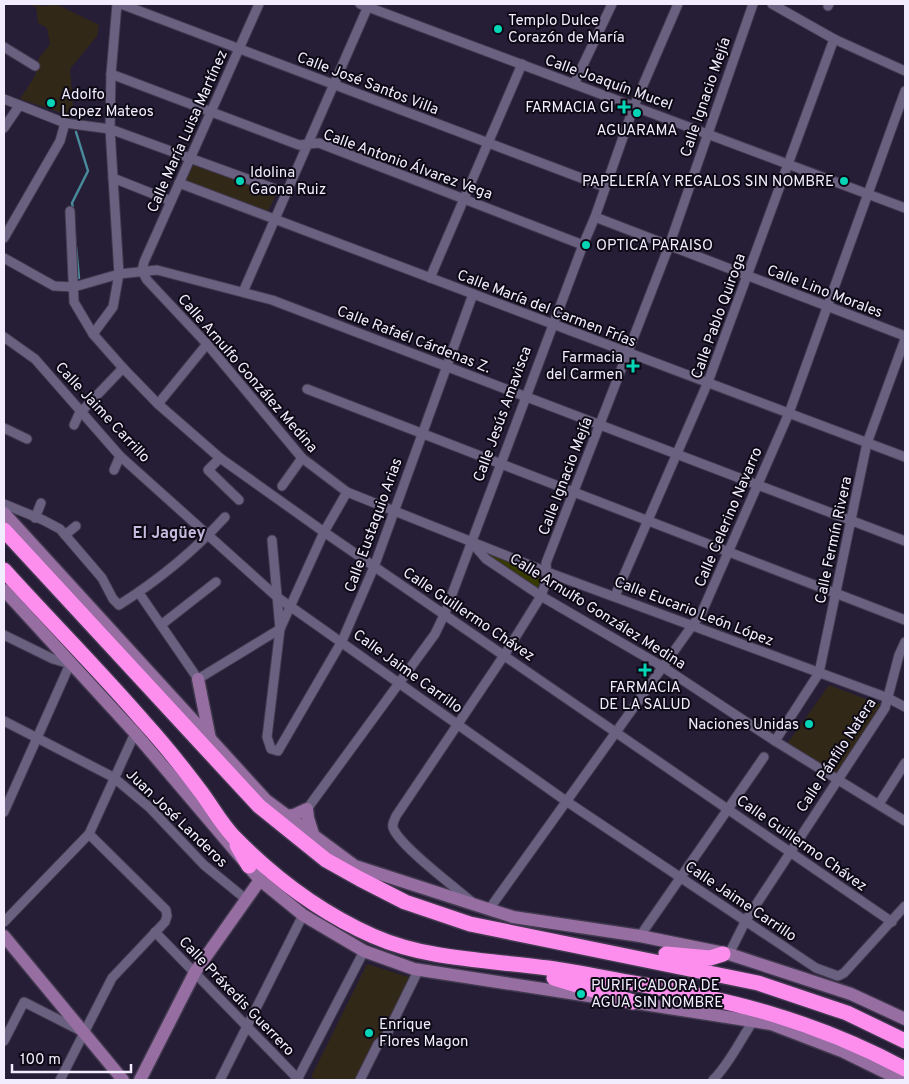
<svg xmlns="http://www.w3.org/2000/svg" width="909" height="1084" viewBox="0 0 909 1084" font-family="Overpass,sans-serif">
<rect width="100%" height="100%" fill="#261d37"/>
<g fill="#322818">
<polygon points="28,4 46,6 56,4 99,25 97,36 70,69 74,117 20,99 35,76 39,58 50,44 47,28 38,23 36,7"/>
<polygon points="194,163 277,193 268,211 186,181"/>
<polygon points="829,685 882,705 836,776 787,744"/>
<polygon points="367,964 412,978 382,1038 378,1037 358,1080 317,1080 311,1077"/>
</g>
<polygon fill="#373a00" points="489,552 537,571 540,579 538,589 490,558"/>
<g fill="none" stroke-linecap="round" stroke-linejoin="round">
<g stroke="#488b9b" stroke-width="2.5">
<polyline points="73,209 72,203 88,171 76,132"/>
<polyline points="75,237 79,278"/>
</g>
<g stroke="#41394e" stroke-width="11">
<g id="street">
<polyline points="121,4 605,187"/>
<polyline points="259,4 144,262 142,271 147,280 207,344 302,458 347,492 547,572 888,698 905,707"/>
<polyline points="360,4 905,208"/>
<polyline points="772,4 834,39 905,71"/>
<polyline points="828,6 829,4"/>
<polyline points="4,47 35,66"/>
<polyline points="111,74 299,145 319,143 583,245"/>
<polyline points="574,84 612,4"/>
<polyline points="4,99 65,123 110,129 286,193"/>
<polyline points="4,128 19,106"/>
<polyline points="113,178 171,201"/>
<polyline points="179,183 905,457"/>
<polyline points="70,211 74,302 93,334 123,368 158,404 220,458 324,532 892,922"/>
<polyline points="595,217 905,336"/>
<polyline points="4,238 60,141 65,123"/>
<polyline points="4,258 54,286 74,287 119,274 157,270 272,300 905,541"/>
<polyline points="430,278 522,64"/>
<polyline points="243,292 369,4"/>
<polyline points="93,334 113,307 119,274 110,129 111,74 117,4"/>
<polyline points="4,337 35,359 120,456 277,597 566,801 816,968 838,976 844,973 905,906"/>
<polyline points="307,389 905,620"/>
<polyline points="158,404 207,344"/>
<polyline points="74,425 79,414 123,368"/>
<polyline points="4,428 27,439"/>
<polyline points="220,458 208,470 239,500"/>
<polyline points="114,470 120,456"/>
<polyline points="282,486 302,458"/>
<path d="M 4,504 L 43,520 L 60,529 L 102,578 L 113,599 L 119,605 C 157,581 195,550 225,517"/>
<polyline points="35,518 41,503"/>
<polyline points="65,535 76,526"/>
<polyline points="272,540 280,629 267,737 271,749 278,751 342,641 374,567 473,294"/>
<polyline points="472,543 486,559 541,596 663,667 775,741 905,821"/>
<polyline points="139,593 198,679 280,629 324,532 347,492"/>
<polyline points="615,596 708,382 834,39"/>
<polyline points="161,625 216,582"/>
<polyline points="4,635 53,659 70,664 4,812"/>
<polyline points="4,721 113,777 149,807 204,865 247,900"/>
<polyline points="775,741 819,673 867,443 905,339"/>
<polyline points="879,804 905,763"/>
<polyline points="307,809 435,634 445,613 583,245 595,217 634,106 678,4"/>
<path d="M 471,901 C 453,886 403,848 394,830 C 391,825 394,821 396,816 L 505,654 L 541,596 L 547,579 L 546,563 L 669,246 L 753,4"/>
<polyline points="490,908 702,612 789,413 905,91"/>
<polyline points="4,922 89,834 135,733"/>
<polyline points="155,932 299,1080"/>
<polyline points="640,936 764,757"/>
<polyline points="729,954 746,920 885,708 899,655 905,642"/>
<polyline points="4,1041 24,1002 81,1031"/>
<polyline points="60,1080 112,978 165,922 167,916 166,910 89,834"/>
<polyline points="220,1080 303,915"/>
<polyline points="297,1080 364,951"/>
<polyline points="360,1080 378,1044 385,1038 418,971"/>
<path d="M 713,1080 C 730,1063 740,1040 754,1020"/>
</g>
</g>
<g stroke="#41394e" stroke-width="15">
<g id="secondary">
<polyline points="4,513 266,800 355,866 513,917 640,936 729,954 851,994 905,1019"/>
<polyline points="4,590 135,733 260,880 303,915 364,951 414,969 602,998"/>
<polyline points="198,679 210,739"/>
<polyline points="286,816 294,815 307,809 308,818 314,837"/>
<polyline points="4,936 123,1080"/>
<polyline points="624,1001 771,1024 844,1052 901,1080"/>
<polyline points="140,1080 195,972 260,880"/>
</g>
</g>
<g stroke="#41394e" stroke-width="18">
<g id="highway">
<polyline points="4,530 259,806 326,860 360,879 405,902 470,924 758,983 847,1013 905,1041"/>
<path d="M 4,570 C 50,621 98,669 143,721 C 164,744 183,768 201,792 C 212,807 221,823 233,836 C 273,877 321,913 373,936 C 427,960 490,960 548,968 C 577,972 605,978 633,983 C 735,1001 813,1020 905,1069"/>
<polyline points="237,845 249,866"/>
<polyline points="666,954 710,958 723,954"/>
<polyline points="554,978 633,1002"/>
</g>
</g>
<use href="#street" stroke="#6a6180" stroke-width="9"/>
<use href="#secondary" stroke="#966ea1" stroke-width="12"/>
<use href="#highway" stroke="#fd8eed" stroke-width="15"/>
</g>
<g fill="#03d5b6" stroke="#0d0a15" stroke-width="2">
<circle cx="498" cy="29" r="5"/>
<circle cx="51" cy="103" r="5"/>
<path d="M621.5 99.5h5v5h5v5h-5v5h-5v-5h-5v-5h5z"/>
<circle cx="637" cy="113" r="5"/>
<circle cx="240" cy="181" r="5"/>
<circle cx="844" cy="181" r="5"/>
<circle cx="586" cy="245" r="5"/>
<path d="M630.5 358.5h5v5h5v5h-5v5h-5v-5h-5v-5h5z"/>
<path d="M642.5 662.5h5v5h5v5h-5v5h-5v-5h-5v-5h5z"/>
<circle cx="809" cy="724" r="5"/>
<circle cx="581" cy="994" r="5"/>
<circle cx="369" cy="1033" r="5"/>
</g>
<g text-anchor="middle" stroke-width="4" stroke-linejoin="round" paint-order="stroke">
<g font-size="15" fill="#f1ecfe" stroke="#0d0a15" text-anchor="start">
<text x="508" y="25">Templo Dulce<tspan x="508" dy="17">Corazón de María</tspan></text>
<text x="61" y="99">Adolfo<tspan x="61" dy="17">Lopez Mateos</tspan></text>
<text x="614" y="112" text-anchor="end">FARMACIA GI</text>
<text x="637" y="135" text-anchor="middle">AGUARAMA</text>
<text x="250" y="177">Idolina<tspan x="250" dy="17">Gaona Ruiz</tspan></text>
<text x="834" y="186" text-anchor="end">PAPELERÍA Y REGALOS SIN NOMBRE</text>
<text x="596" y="250">OPTICA PARAISO</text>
<text x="623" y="362" text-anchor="end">Farmacia<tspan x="623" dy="17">del Carmen</tspan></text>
<text x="645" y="692" text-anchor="middle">FARMACIA<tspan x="645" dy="17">DE LA SALUD</tspan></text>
<text x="799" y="729" text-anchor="end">Naciones Unidas</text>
<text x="591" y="990">PURIFICADORA DE<tspan x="591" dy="17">AGUA SIN NOMBRE</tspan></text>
<text x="379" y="1029">Enrique<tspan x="379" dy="17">Flores Magon</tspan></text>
</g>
<g font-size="15" fill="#f1ecfe" stroke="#0d0a15">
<text transform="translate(609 82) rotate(20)" y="5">Calle Joaquín Mucel</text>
<text transform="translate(368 83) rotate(21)" y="5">Calle José Santos Villa</text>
<text transform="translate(705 97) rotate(-71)" y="5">Calle Ignacio Mejía</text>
<text transform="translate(187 131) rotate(-66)" y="5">Calle María Luisa Martínez</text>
<text transform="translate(408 164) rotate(20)" y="5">Calle Antonio Álvarez Vega</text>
<text transform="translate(825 291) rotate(21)" y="5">Calle Lino Morales</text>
<text transform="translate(547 308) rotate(21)" y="5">Calle María del Carmen Frías</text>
<text transform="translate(718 316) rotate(-70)" y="5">Calle Pablo Quiroga</text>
<text transform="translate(414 339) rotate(21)" y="5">Calle Rafaél Cárdenas Z.</text>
<text transform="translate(248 373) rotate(49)" y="5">Calle Arnulfo González Medina</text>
<text transform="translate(103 412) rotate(47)" y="5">Calle Jaime Carrillo</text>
<text transform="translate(502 414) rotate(-70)" y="5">Calle Jesús Amavisca</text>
<text transform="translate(565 476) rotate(-69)" y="5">Calle Ignacio Mejía</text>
<text transform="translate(728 517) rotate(-67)" y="5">Calle Celerino Navarro</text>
<text transform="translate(373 525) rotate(-70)" y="5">Calle Eustaquio Arias</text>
<text transform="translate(833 540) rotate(-78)" y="5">Calle Fermín Rivera</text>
<text transform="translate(598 611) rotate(32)" y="5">Calle Arnulfo González Medina</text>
<text transform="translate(694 611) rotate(21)" y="5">Calle Eucario León López</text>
<text transform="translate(469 614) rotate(34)" y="5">Calle Guillermo Chávez</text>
<text transform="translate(408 671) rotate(36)" y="5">Calle Jaime Carrillo</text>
<text transform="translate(836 755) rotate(-57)" y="5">Calle Pánfilo Natera</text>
<text transform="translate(177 818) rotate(44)" y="5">Juan José Landeros</text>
<text transform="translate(802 843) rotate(35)" y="5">Calle Guillermo Chávez</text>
<text transform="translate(741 901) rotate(34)" y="5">Calle Jaime Carrillo</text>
<text transform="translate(237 996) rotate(46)" y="5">Calle Práxedis Guerrero</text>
</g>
<g font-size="16" font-weight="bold" fill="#c5bbde" stroke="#0d0a15">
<text x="169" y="538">El Jagüey</text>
</g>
</g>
<rect width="909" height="1084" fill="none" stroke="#f1ecfe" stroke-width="10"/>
<path d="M12 1064v8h119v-8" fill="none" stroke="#f1ecfe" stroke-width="2.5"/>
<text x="20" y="1064" font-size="15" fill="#f1ecfe" stroke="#0d0a15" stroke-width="4" paint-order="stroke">100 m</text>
</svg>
